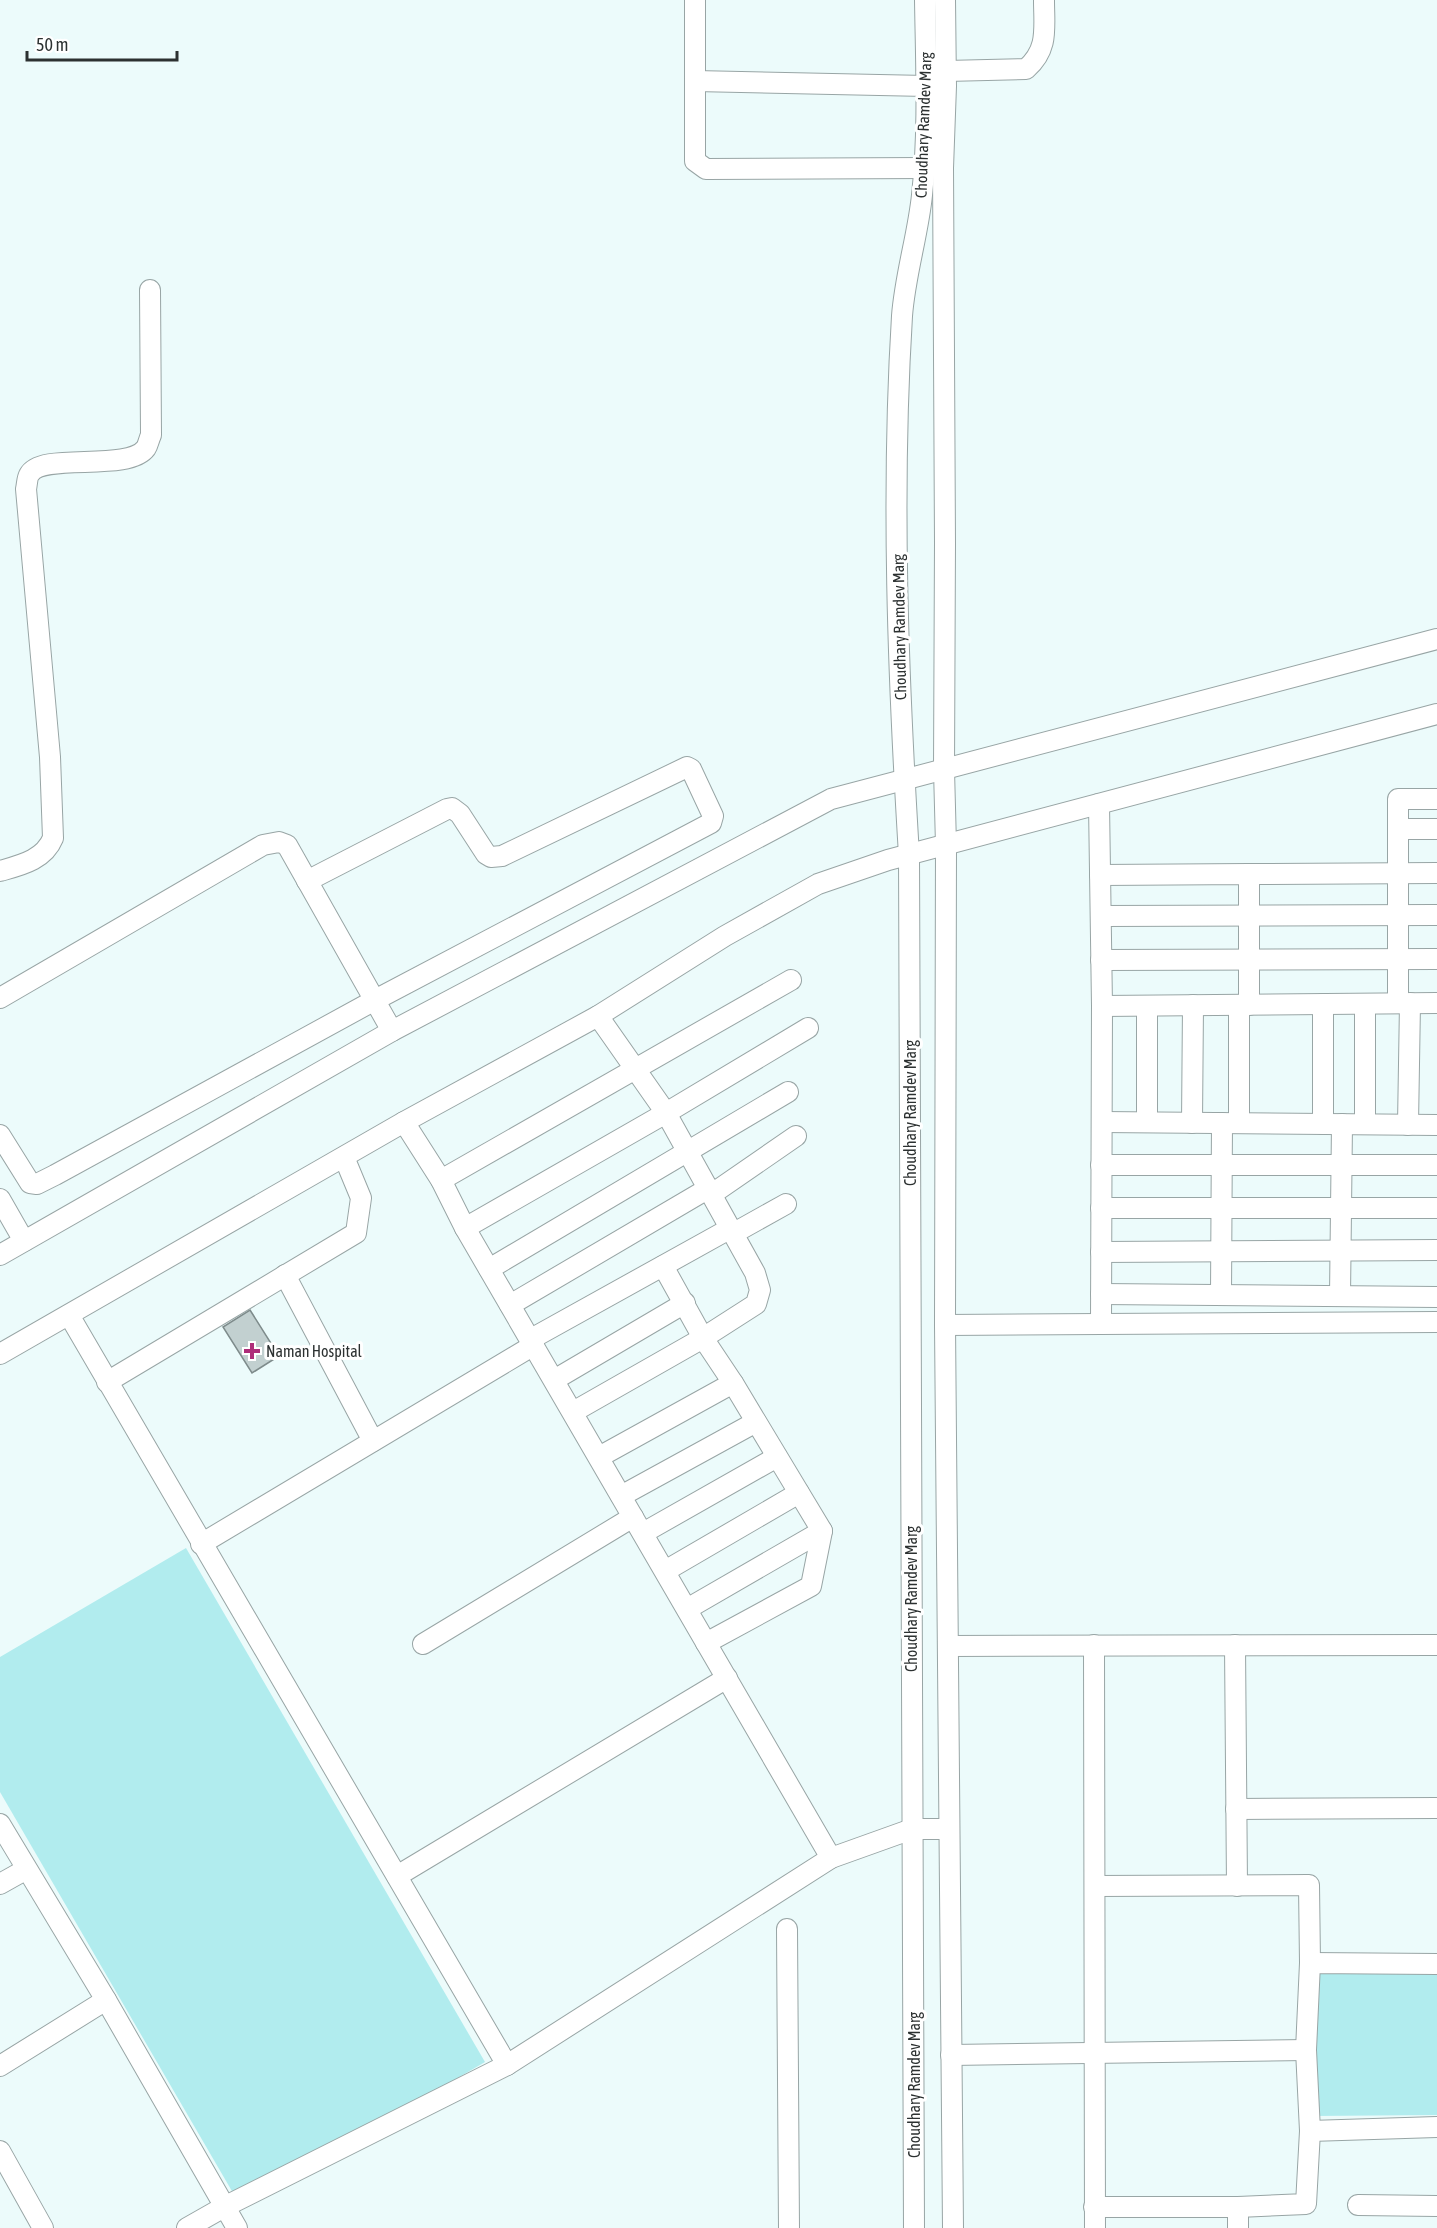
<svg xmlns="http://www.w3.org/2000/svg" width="1437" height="2228" viewBox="0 0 1437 2228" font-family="'Asap Condensed',sans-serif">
<rect width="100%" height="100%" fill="#ecfbfb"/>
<g fill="#b1ecee">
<polygon points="186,1548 485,2062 240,2205 0,1792 0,1657"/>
<polygon points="1437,1973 1437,2115 1313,2116 1311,1974"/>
</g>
<polygon fill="#c2d0d0" stroke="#7e8b8b" stroke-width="1.5" points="250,1310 279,1356 252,1373 223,1327"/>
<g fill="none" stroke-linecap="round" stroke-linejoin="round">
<g stroke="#98a5a5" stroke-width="22">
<g id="minor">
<polyline points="695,0 695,161 706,169 924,168"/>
<polyline points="945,0 946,86 943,168 945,543 944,770 946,845 945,1325 953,2228"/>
<path d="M 946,71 L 1026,69 C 1049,49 1044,28 1044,0"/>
<polyline points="695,81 926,86"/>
<polyline points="1099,804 1102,1006 1101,1324"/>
<polyline points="1398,829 1437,829"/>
<path d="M 0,871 C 21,865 44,860 53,838 L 50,757 L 26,489 C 27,485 27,478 29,475 C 41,451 128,473 146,448 C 148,445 149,439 151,435 L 150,290"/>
<polyline points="1249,874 1437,873"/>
<polyline points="1100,875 1249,874 1249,1005"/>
<polyline points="1101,916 1437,915"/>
<polyline points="1101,960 1437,959"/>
<polyline points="0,998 263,845 279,842 287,845 392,1031"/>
<polyline points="1398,1003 1398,799 1437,799"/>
<polyline points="1239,1005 1239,1123"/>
<polyline points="1102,1006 1437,1003"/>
<polyline points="1147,1006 1147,1122"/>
<polyline points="404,1122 441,1180 465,1228 831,1858"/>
<polyline points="1102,1122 1437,1125"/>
<polyline points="1192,1123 1193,1005"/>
<polyline points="1323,1124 1323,1004"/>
<polyline points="1365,1124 1365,1004"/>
<polyline points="1408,1125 1410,1003"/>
<polyline points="0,1135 30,1183 37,1184 55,1175 375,1000 711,823 713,816 691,769 687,767 502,856 491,857 486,854 460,814 452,808 447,809 307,881"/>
<polyline points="1101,1165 1437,1165"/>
<polyline points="441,1180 791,980"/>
<polyline points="712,1194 796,1136"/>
<polyline points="0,1199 24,1241"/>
<polyline points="1101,1208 1437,1208"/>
<polyline points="465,1228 666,1113 808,1028"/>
<polyline points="734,1233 786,1204"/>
<polyline points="1101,1252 1437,1250"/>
<polyline points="0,1255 392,1031 831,799 1437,639"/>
<polyline points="663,1266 703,1338 733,1383 822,1531 811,1586 706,1643"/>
<polyline points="489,1269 788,1092"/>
<polyline points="285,1275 373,1441"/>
<polyline points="1101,1294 1437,1297"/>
<polyline points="1221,1295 1222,1123"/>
<polyline points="1340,1296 1342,1124"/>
<polyline points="510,1305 709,1188"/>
<polyline points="69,1315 507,2065"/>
<polyline points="945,1325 1437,1322"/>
<polyline points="531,1339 731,1228"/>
<polyline points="0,1354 404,1122 598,1016 725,936 818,884 888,860 1437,714"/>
<polyline points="554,1380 685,1303"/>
<polyline points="107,1382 356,1233 361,1198 344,1157"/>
<polyline points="573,1412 703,1338 756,1304 760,1290 755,1273 666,1113 598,1016"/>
<polyline points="599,1457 733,1383"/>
<polyline points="621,1496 756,1422"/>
<polyline points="643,1533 777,1457"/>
<polyline points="201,1544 534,1345"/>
<polyline points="665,1571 799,1493"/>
<polyline points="687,1609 822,1531"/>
<polyline points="423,1644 633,1517"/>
<polyline points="1094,1645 1095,2228"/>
<polyline points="1235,1645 1237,1886"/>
<polyline points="948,1646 1437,1645"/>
<polyline points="1236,1809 1437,1808"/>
<polyline points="0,1824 106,2000 237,2228"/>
<polyline points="397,1876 727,1678"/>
<polyline points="0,1884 25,1870"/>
<polyline points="1095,1886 1309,1885 1310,1963"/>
<polyline points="787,1929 789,2228"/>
<polyline points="1437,1964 1310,1963 1306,2050 1310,2131 1437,2127"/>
<polyline points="951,2055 1306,2050"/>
<polyline points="0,2066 106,2000"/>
<polyline points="0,2151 43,2228"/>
<polyline points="1358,2205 1437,2206"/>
<polyline points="1094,2207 1238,2207 1306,2204 1310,2131"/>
<polyline points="187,2228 224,2207 507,2065 831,1858 912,1829 949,1829"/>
<path d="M 914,2228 L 909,855 C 898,676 891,495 902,316 C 905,275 918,235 922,195 C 929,131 926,65 925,0"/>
<polyline points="1238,2228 1238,2207"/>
</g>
</g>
<use href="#minor" stroke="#fff" stroke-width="20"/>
</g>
<path fill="#ae2d7a" stroke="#fff" stroke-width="2" d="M249 1342h6v6h6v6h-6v6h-6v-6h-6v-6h6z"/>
<g text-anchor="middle" stroke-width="6" stroke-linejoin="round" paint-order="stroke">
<g font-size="16" fill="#2c3131" stroke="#fff">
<text transform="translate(923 125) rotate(-88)" y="6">Choudhary Ramdev Marg</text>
<text transform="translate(899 627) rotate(-91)" y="6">Choudhary Ramdev Marg</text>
<text transform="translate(910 1113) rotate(-90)" y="6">Choudhary Ramdev Marg</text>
<text transform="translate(911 1599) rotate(-90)" y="6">Choudhary Ramdev Marg</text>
<text transform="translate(914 2085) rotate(-90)" y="6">Choudhary Ramdev Marg</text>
</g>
<g font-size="16" fill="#2c3131" stroke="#fff" text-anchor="start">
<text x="266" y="1357">Naman Hospital</text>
</g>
</g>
<path d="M27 51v9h150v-9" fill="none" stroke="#2c3131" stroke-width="3"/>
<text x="36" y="51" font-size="18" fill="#2c3131" stroke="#ffffff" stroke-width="4.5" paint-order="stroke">50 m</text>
</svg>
